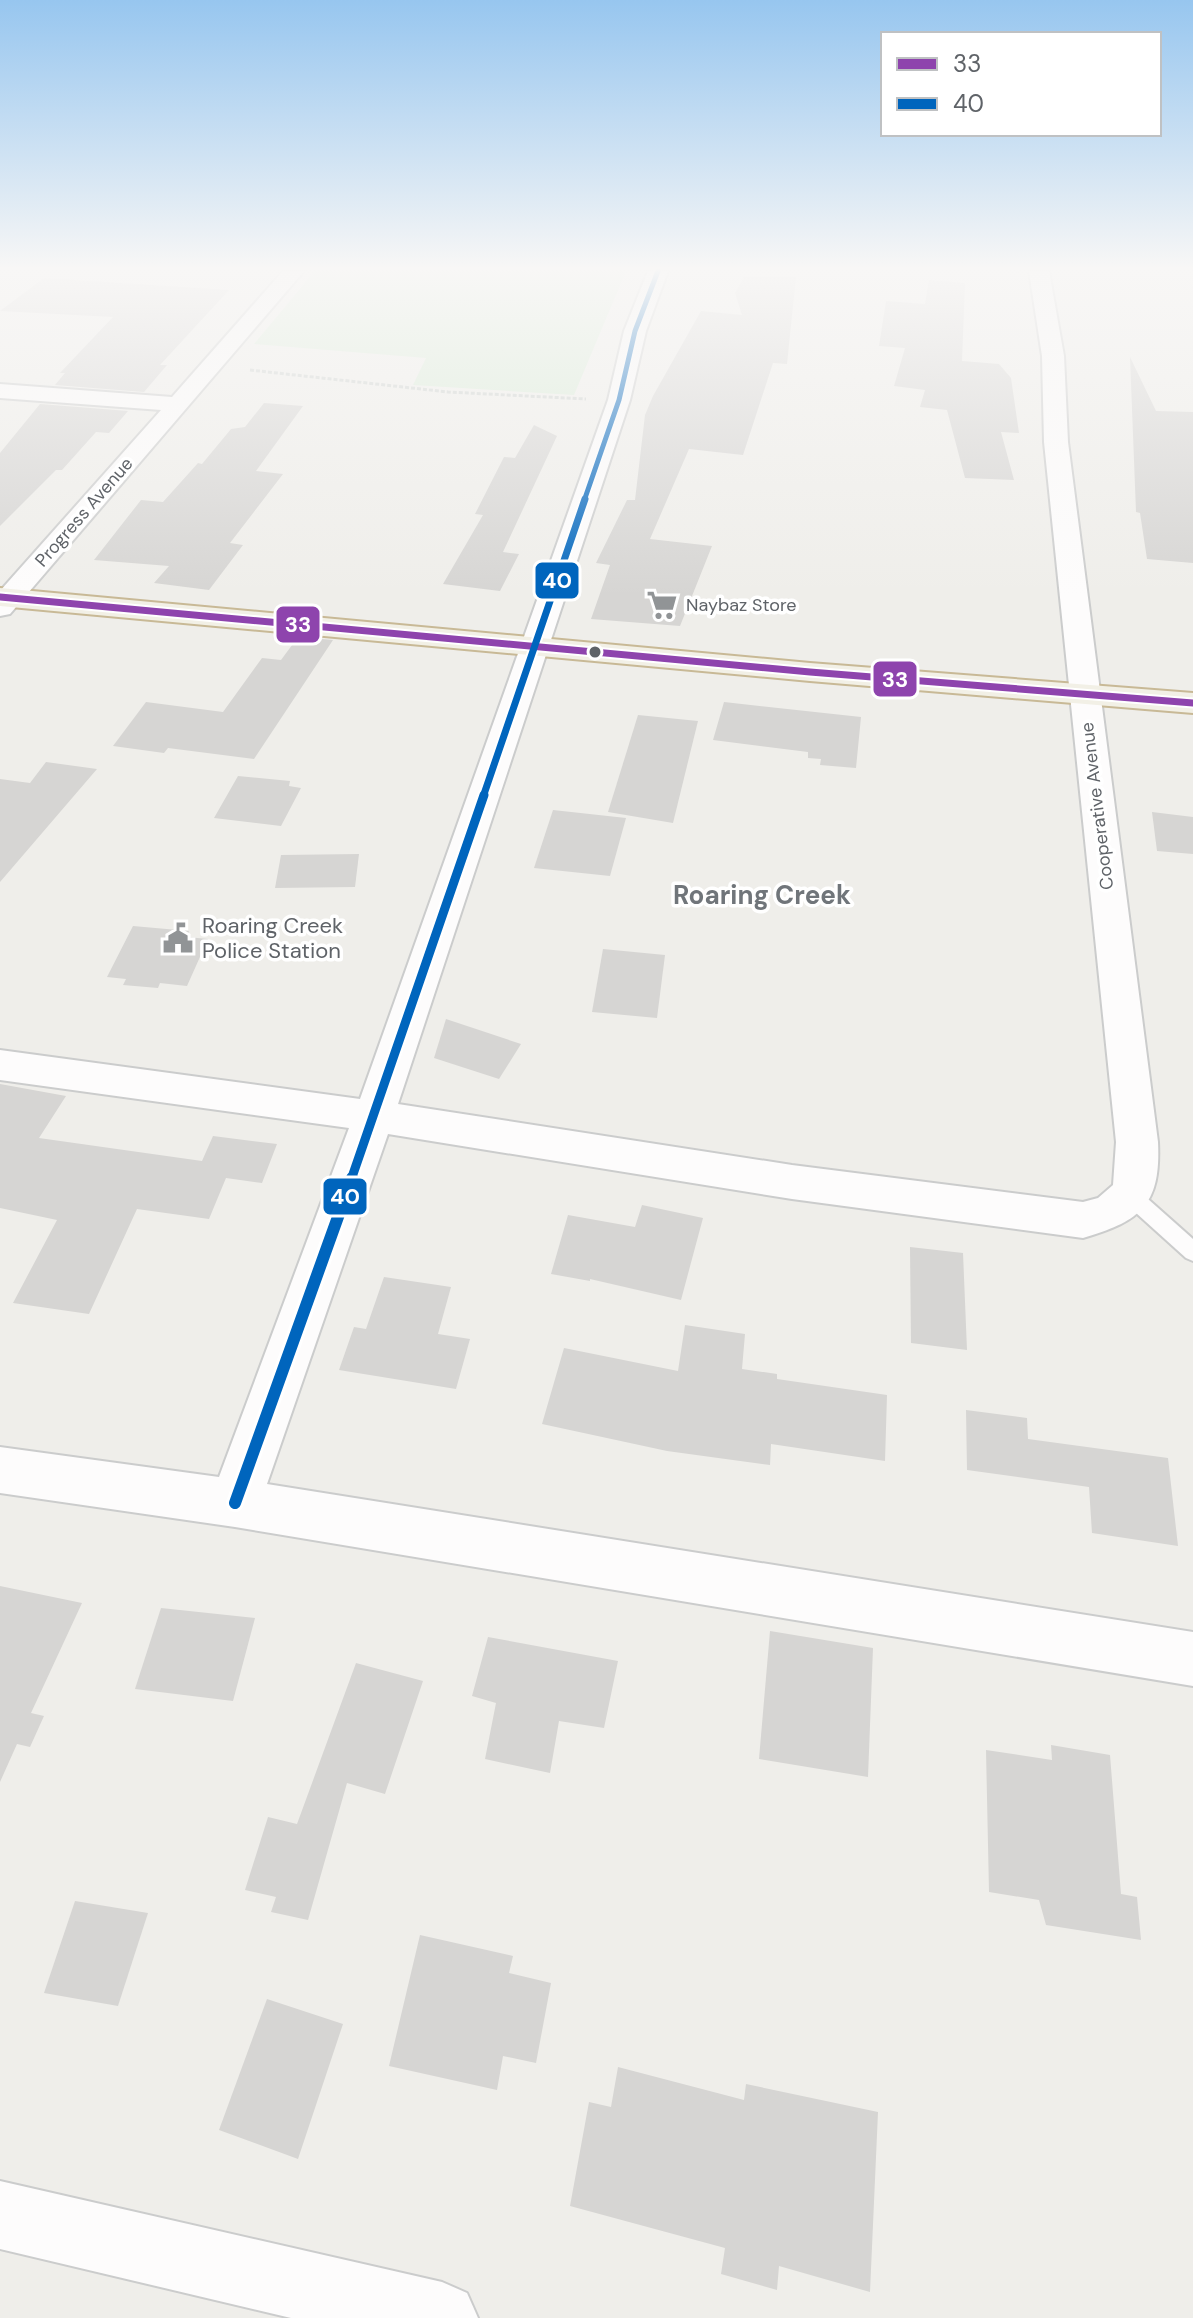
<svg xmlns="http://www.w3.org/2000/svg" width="1193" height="2318" viewBox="0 0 1193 2318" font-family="'DM Sans',sans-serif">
<rect width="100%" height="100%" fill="#efeeea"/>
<polygon fill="#d8ebd6" points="315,271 626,271 574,395 413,385 426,358 254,344"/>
<g fill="#d6d5d3">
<polygon points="744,277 796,277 787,364 773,363 743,455 689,449 650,539 712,546 680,626 591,619 610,565 596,563 627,500 635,500 645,415 653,396 701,311 742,315 735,293"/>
<polygon points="44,278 229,290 160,365 167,365 144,392 55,385 65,373 60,373 113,317 0,311"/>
<polygon points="929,280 965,283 962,361 999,364 1011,378 1019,433 1001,432 1014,480 965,478 947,410 920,407 925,390 894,386 905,348 879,346 886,301 925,304"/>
<polygon points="1130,357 1156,411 1193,412 1193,563 1147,559 1140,513 1136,512"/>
<polygon points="264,403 303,406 256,471 283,474 230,543 243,545 209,590 154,583 169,566 94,560 141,500 163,502 198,463 202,464 231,429 245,427"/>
<polygon points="40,404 128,411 109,433 96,432 62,470 56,470 0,526 0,453"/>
<polygon points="534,425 557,436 503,552 519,554 500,591 443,584 483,515 475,514 504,457 515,458"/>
<polygon points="298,637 333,640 254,759 168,748 164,753 113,746 146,702 223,712 262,658 281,660"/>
<polygon points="724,702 861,717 856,768 820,765 821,759 808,758 808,752 713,740"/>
<polygon points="638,715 698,721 673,823 608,812"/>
<polygon points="46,762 97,769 0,882 0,779 30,783"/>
<polygon points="238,776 290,781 289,786 301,788 281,826 214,818"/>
<polygon points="553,810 626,818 610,876 534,868"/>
<polygon points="1152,812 1193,817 1193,854 1157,851"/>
<polygon points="359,854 355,887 275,888 281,855"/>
<polygon points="133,926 189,931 187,937 208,939 187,986 160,983 158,988 123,985 126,979 107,977"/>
<polygon points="603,949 665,955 657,1018 592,1012"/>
<polygon points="446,1019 521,1044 499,1079 434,1058"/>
<polygon points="0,1084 66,1096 39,1138 202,1161 213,1136 277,1144 262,1183 226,1178 209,1219 137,1209 89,1314 13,1303 57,1220 0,1208"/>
<polygon points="642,1205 703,1218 681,1300 590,1279 590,1281 551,1274 568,1215 635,1227"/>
<polygon points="910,1247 963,1253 967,1350 911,1343"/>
<polygon points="384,1277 451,1287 438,1334 470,1339 456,1389 339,1370 354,1327 366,1329"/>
<polygon points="685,1325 745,1334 742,1369 777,1374 777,1379 887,1395 885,1461 771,1444 770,1465 667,1451 542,1424 564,1348 678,1371"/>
<polygon points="966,1410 1027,1418 1028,1439 1168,1458 1178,1546 1092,1533 1089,1487 967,1470"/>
<polygon points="0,1586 82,1603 31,1713 44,1716 30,1747 17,1744 0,1782"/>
<polygon points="161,1608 255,1618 233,1701 135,1689"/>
<polygon points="770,1631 873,1648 868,1777 759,1759"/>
<polygon points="488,1637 618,1661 604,1728 559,1721 550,1773 485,1759 496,1703 472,1696"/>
<polygon points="356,1663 423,1681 385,1794 347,1783 308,1920 271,1912 276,1897 245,1890 268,1817 297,1824"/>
<polygon points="1051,1745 1110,1755 1121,1894 1137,1897 1141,1940 1046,1925 1039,1900 989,1892 986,1750 1052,1760"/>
<polygon points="75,1901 148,1913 118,2006 44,1993"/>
<polygon points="420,1935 513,1956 509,1973 551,1983 536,2063 503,2056 497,2090 389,2066"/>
<polygon points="267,1999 343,2024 298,2159 219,2130"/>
<polygon points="618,2067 744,2100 746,2084 878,2112 870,2292 779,2266 777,2290 721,2274 725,2248 570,2206 589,2102 611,2107"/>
</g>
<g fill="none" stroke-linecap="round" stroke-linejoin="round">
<g stroke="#cbcccc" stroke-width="4">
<polygon id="service" points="1132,1189 1139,1191 1193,1239 1193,1261 1186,1258 1125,1203 1122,1197 1125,1191"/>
</g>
<g stroke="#cbcccc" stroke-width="4">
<g id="minor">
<polygon points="283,271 304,271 10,614 0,616 0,591 161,410 0,398 0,384 172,397"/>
<path d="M 648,271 L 668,271 L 646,331 L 630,400 L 398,1104 L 792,1165 L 1083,1202 L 1098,1198 L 1113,1185 L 1116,1142 L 1044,442 L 1042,356 L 1029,271 L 1049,271 L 1064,356 L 1068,442 L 1158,1142 C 1161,1205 1141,1221 1083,1238 L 792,1199 L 388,1134 L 267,1484 L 1193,1632 L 1193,1686 L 235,1527 L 0,1493 L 0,1447 L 219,1477 L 349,1128 L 0,1080 L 0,1050 L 360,1099 L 608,400 L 624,331 Z"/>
<polygon points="0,2181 442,2282 467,2293 478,2318 291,2318 0,2249"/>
</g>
</g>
<g stroke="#c8b996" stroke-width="4">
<polygon id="trunk" points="0,588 810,663 1193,693 1193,713 810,681 0,606"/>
</g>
<polyline stroke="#cacfcc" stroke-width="3" stroke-dasharray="4 2" stroke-linecap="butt" points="250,370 448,392 586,399"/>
<use href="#service" fill="#fdfcfc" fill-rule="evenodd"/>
<use href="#minor" fill="#fdfcfc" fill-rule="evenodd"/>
<use href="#trunk" fill="#f2f0e6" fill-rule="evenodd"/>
<g stroke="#fff" stroke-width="11">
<polyline id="bus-1" points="0,597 810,672 1193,703"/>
</g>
<g stroke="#fff" stroke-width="8">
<polyline id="bus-2-far3" points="584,501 619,400 635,331 658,271"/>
</g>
<g stroke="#fff" stroke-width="11">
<polyline id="bus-2-far2" points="483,797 585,499"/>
</g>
<g stroke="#fff" stroke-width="14">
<polyline id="bus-2-far1" points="351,1180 484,795"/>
</g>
<g stroke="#fff" stroke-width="18">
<polyline id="bus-2" points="235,1503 352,1178"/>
</g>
<use href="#bus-1" stroke="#8e44ad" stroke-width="7"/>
<use href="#bus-2-far3" stroke="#0065bd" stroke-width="5"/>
<use href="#bus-2-far2" stroke="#0065bd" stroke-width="7"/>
<use href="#bus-2-far1" stroke="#0065bd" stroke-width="9"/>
<use href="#bus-2" stroke="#0065bd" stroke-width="12"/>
</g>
<linearGradient id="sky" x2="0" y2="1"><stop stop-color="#97c6ef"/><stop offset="0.45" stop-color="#f8f7f6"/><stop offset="1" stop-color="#f8f7f6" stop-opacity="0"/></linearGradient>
<rect width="1193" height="596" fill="url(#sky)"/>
<defs>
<g id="supermarket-bare" transform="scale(2.4)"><path d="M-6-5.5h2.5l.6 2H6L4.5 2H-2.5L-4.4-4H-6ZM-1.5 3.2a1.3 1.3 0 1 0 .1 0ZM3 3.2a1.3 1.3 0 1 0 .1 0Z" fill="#919496" stroke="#fff" stroke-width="2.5" paint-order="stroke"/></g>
<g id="civic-bare" transform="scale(2.4)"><path d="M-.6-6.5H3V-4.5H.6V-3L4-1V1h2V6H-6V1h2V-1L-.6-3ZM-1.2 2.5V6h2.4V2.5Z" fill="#919496" stroke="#fff" stroke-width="2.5" paint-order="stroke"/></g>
</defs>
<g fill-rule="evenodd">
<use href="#supermarket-bare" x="662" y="605"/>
<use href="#civic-bare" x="178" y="938"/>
</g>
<circle fill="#5f6368" stroke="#fff" stroke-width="3" cx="595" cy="652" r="7"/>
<g text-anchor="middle" stroke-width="7" stroke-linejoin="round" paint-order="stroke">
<g font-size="18" fill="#5f6368" stroke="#fff">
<text transform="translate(84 512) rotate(-49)" y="6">Progress Avenue</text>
<text transform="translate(1097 806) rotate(-97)" y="6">Cooperative Avenue</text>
</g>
<g font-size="18" fill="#5f6368" stroke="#fff" text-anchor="start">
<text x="686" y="611">Naybaz Store</text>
</g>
<g font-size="22" fill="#5f6368" stroke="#fff" text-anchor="start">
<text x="202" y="933">Roaring Creek<tspan x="202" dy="25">Police Station</tspan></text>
</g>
<g font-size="26" font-weight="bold" fill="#70757a" stroke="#fff">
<text x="762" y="904">Roaring Creek</text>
</g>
</g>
<g stroke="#fff" stroke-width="3">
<rect x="534" y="561" width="46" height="39" rx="8" fill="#0065bd"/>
<rect x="275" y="605" width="46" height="39" rx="8" fill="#8e44ad"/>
<rect x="872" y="660" width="46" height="38" rx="8" fill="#8e44ad"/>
<rect x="322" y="1177" width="46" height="39" rx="8" fill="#0065bd"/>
</g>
<g font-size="22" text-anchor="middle" font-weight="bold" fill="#fff">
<text x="557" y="588">40</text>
<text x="298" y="632">33</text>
<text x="895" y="687">33</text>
<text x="345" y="1204">40</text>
</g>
<rect x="881" y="32" width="280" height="104" fill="#ffffff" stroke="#bfc1c3" stroke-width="2"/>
<rect x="897" y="58" width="40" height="12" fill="#8e44ad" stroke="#bfc1c3" stroke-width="2"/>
<text x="953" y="72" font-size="24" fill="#5f6368">33</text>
<rect x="897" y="98" width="40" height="12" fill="#0065bd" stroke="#bfc1c3" stroke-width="2"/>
<text x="953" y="112" font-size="24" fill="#5f6368">40</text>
</svg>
